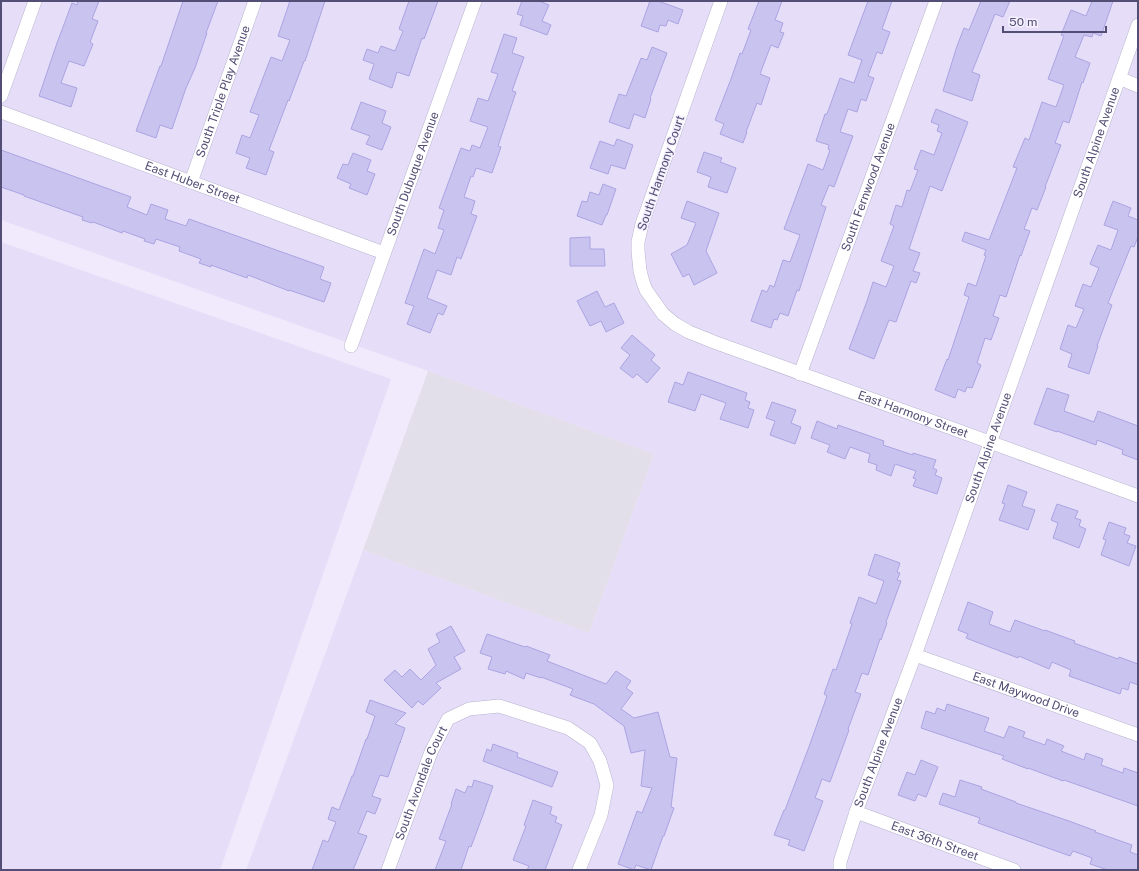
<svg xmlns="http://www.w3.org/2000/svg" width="1139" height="871" viewBox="0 0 1139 871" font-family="'Public Sans',sans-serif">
<rect width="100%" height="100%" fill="#f0eafc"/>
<g fill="#e6def8">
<polygon points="1,1 1138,1 1138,870 246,870 363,550 589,633 654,454 428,371 1,220"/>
<polygon points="1,242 391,379 220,870 1,870"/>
</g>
<polygon fill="#e2dfeb" points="428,371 654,454 589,633 363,550"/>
<g fill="#c9c3f0" stroke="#aba4e2">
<polygon points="78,1 99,1 92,19 98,21 90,42 93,44 84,66 69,61 61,83 77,88 71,107 39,96 57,43 72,3 77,5"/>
<polygon points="183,1 218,1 206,33 207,33 195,68 186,88 172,129 160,125 156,138 136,131 160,66 161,66"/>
<polygon points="290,1 325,1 305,61 304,61 289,101 288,100 269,150 274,152 266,175 246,168 250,158 236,153 242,135 250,138 259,115 250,112 271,57 282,61 290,40 278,36"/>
<polygon points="409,1 438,1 424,39 422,38 409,76 397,72 392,88 369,79 374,64 363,60 367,49 378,53 381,46 395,51 403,31 399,29"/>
<polygon points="522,1 539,1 549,5 542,21 551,25 547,35 520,25 523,16 517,14"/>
<polygon points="650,1 658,1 683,10 678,24 668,20 666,26 660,25 658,32 641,26"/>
<polygon points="759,1 782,1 775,20 783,23 780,32 784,33 778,48 771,45 760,74 770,78 761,105 757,103 746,132 747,132 743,143 720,134 724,124 715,120 731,79 740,53 742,54 751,30 748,29"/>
<polygon points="868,1 892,1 882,29 890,32 882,54 877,52 868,76 874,78 866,101 861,99 857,112 848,109 840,132 853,136 834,187 829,185 821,205 826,207 799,291 797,290 788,316 780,313 777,320 774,319 771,328 751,321 762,290 767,292 770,285 774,287 783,260 790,262 800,235 784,229 808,164 823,170 830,150 828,149 829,145 816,141 825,114 827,114 840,78 854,83 862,60 848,55"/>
<polygon points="981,1 1010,1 1003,17 995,14 972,72 980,75 972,101 943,91 957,46 964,28 969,30"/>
<polygon points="1092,1 1113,1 1101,36 1093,33 1092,37 1084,35 1075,57 1090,63 1083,83 1082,82 1069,123 1063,121 1055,143 1061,145 1045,187 1046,187 1037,210 1032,208 1024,229 1030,231 1021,256 1020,255 1006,297 1000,295 993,316 999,318 991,340 985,338 977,363 981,365 972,388 967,387 965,392 958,389 955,398 935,390 947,359 948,360 969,297 964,295 968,283 976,286 986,256 984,255 986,250 962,241 965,232 989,240 1017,168 1013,167 1025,138 1029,140 1042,102 1056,107 1064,85 1048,79 1064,36 1061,35 1071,10 1086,16"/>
<polygon points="504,34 517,38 512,53 524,57 512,91 516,92 498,146 501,147 492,173 476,168 473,177 471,176 464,197 475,201 471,214 477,216 461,259 457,257 451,275 437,270 427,298 447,306 443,315 438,313 430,333 407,324 414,306 405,303 424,249 435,254 444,230 438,228 444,210 439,208 461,148 470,151 472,145 480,148 488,127 470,121 478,98 488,101 498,74 491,72"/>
<polygon points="652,47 667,53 650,98 651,99 645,118 634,114 629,129 609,122 619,94 626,96 641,58 647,60"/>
<polygon points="361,102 386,111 382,123 391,127 382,150 366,144 370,136 351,129"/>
<polygon points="936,109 968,122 942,191 930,186 909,249 920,253 913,271 920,273 916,283 911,281 896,322 889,320 874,359 849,349 867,301 873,282 886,287 894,266 881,261 894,226 890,224 896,205 902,207 907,190 910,191 918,170 914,169 921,150 934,155 942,133 937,131 939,125 931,122"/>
<polygon points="617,139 633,145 625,169 611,165 608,174 590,168 600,141 614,146"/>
<polygon points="1,150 131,197 127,207 147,215 151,204 168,210 165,219 186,226 189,219 324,267 320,279 331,283 324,302 289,290 289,291 248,275 247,278 211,265 211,267 199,263 201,259 179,251 180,247 156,239 154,244 144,241 145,239 123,231 122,233 93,222 92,223 82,220 83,217 24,196 24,195 1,187"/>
<polygon points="704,152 722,158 720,162 736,168 727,193 708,187 711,177 697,172"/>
<polygon points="353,153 371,160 367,171 375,174 367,195 349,188 351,184 337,178 343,164 348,165"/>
<polygon points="603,184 616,189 607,215 606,215 602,225 577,216 582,201 587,202 590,192 599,195"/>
<polygon points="687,201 719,213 706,251 717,273 694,285 689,274 683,277 671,254 687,245 696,223 681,218"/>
<polygon points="1113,201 1131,208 1128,216 1138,220 1138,237 1134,247 1131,246 1108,303 1112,305 1097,346 1098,346 1089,374 1068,367 1072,354 1060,349 1068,325 1076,328 1084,309 1075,306 1083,284 1091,287 1099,268 1090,264 1098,245 1111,250 1118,230 1104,225"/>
<polygon points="590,237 590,249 604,249 605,266 570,266 570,238"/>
<polygon points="597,291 605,307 614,303 624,323 606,332 601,321 590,326 577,301"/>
<polygon points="632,335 655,355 651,360 660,368 647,383 637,374 633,378 620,368 630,355 621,348"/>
<polygon points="688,372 747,393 745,400 750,402 748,408 754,410 748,428 720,419 726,403 701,394 695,411 668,402 675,382 683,385"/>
<polygon points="1047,388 1069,395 1064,411 1094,422 1098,411 1138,426 1138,460 1122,454 1123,450 1097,440 1096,445 1057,431 1057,432 1034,424"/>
<polygon points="772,402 796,410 791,423 801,427 795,444 770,435 775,421 766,418"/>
<polygon points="817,421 837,429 838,425 884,441 883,445 913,455 913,453 936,460 933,468 937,470 935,475 942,478 937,494 913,486 916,479 913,478 916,471 895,464 891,476 876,470 877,465 868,462 870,454 850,447 845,459 827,452 830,445 811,438"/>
<polygon points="1008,485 1027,492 1022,506 1035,510 1028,530 999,520 1005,504 1002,503"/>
<polygon points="1057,504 1078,511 1075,518 1081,520 1079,526 1086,529 1079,548 1053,538 1058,523 1051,520"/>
<polygon points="1109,522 1126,528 1124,534 1130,536 1127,543 1136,546 1129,566 1101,555 1106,540 1103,539"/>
<polygon points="875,554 900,563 897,572 900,573 897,580 901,581 886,622 887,623 881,640 880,639 868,675 862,673 855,692 861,694 848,729 849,730 830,782 822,779 815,798 823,801 804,851 788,845 790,840 774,835 784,810 785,810 810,744 827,696 824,694 833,669 836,670 852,624 850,623 859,597 876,604 884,581 868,575"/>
<polygon points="968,602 993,612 989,624 1010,632 1015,620 1045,631 1045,630 1075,641 1074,643 1118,659 1119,657 1138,664 1138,685 1130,682 1128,690 1122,688 1120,694 1069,676 1071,670 1052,662 1049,669 1019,656 1018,658 966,638 968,634 958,630"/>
<polygon points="451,626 465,651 454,657 461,669 436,683 441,688 423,705 418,701 412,708 384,680 395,670 402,677 410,669 421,680 436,665 428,649 440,642 436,634"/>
<polygon points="487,634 525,647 526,646 550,655 547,661 606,684 616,671 631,681 626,688 633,693 621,709 634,718 658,712 670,757 677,758 671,807 674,808 664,836 663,836 651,870 636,865 634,870 618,864 637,811 642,813 652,788 641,786 645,750 631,753 624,726 594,704 570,695 573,689 541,677 541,678 526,673 524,679 506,671 505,674 488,669 492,657 480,653"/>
<polygon points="370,700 406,713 395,724 405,728 400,743 400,742 388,777 380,775 372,796 381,799 375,814 367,811 358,833 367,836 353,870 312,870 323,840 328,842 336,822 328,819 332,807 339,810 352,776 353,776 366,739 367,739 375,716 366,712"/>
<polygon points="947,704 989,718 984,731 1004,738 1009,726 1025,732 1023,737 1045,745 1047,739 1064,746 1061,751 1084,760 1086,753 1103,759 1101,765 1123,773 1124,768 1138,773 1138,806 1064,780 1063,781 1028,768 1028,769 1002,759 1004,756 921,728 926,711 935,714 937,708 945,711"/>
<polygon points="493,744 518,753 517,757 558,772 552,787 483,761 487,749 491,751"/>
<polygon points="921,760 938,767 926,797 918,794 915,801 898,795 907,772 915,775"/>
<polygon points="474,780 493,786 483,815 471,847 469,846 461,870 435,870 446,841 439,839 452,804 451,804 456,789 465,793 468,786 472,787"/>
<polygon points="960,780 982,787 981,789 1016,802 1016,803 1069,821 1096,831 1095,832 1132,845 1130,852 1138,855 1138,870 1108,870 1090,864 1092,858 1073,851 1070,856 978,823 980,818 939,804 943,793 955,797"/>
<polygon points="533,800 552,807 550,814 557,817 555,822 562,825 545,870 527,870 529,866 513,860 526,826 524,825"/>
</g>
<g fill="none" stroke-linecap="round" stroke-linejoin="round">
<g stroke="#b8b2cf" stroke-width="14">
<g id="minor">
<path id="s1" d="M 721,1 L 642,224 L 638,242 L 638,251 L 640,271 L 643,282 L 646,290 L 663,314 L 675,324 L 689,332 L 714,342 L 1138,496"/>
<polyline points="1119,78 1138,86"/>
<polyline points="1,96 35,1"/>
<path id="s2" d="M 1,112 L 384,253"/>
<path id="s3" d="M 191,182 L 255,1"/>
<path id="s4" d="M 351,346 L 475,1"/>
<path id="s5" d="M 800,374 L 936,1"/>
<path id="s6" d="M 915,655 L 1138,735"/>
<path id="s7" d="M 856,812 L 1014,870"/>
<path id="s8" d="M 388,870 L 431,752 L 448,719 L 469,709 L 499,706 L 568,728 L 590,743 L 600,761 L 607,785 L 601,815 L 579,870"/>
<path id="s9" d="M 840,870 L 840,862 L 856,812 L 915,655 L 1138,25"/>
</g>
</g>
<use href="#minor" stroke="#fff" stroke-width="13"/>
</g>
<g text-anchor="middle" stroke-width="3" stroke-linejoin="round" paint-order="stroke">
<g font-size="12" fill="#524e75" stroke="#f5f0fe">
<text dy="4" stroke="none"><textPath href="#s3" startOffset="96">South Triple Play Avenue</textPath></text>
<text dy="4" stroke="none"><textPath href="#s9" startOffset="772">South Alpine Avenue</textPath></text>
<text dy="4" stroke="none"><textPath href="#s4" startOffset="183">South Dubuque Avenue</textPath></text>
<text transform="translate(661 173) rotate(-71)" y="4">South Harmony Court</text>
<text dy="4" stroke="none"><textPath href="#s2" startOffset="204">East Huber Street</textPath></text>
<text dy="4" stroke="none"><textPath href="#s5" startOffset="199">South Fernwood Avenue</textPath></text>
<text dy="4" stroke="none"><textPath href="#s1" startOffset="604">East Harmony Street</textPath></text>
<text dy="4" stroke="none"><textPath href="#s9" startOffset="448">South Alpine Avenue</textPath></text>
<text dy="4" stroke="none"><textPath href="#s6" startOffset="118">East Maywood Drive</textPath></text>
<text dy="4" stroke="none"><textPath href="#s9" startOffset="124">South Alpine Avenue</textPath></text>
<text dy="4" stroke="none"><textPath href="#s8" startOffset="93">South Avondale Court</textPath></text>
<text dy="4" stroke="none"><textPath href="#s7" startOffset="84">East 36th Street</textPath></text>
</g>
</g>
<rect width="1139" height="871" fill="none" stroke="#524e75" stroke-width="4"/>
<path d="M1003 26v6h103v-6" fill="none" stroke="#524e75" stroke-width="2"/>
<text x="1009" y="26" font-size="12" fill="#524e75" stroke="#f5f0fe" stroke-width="3" paint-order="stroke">50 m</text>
</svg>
